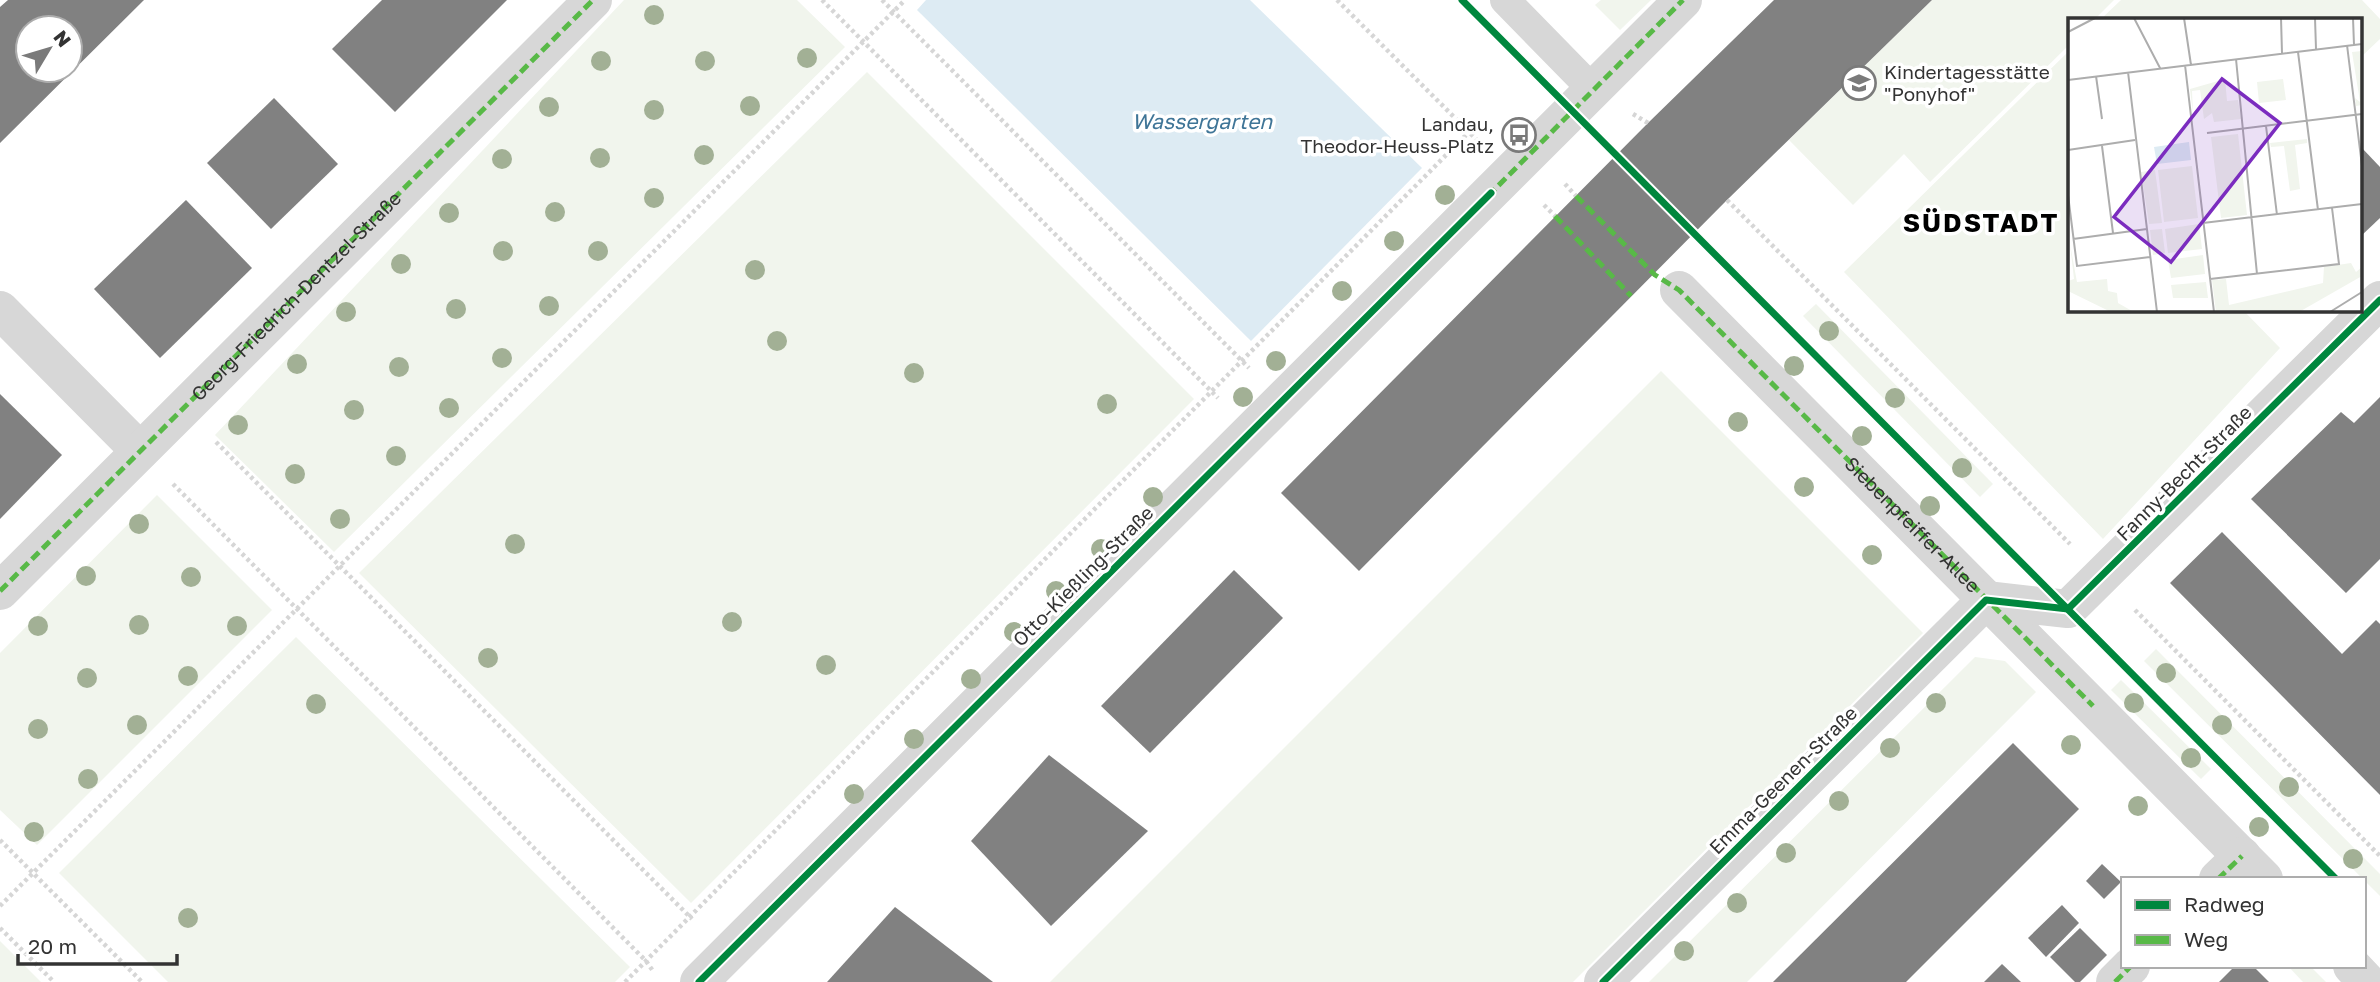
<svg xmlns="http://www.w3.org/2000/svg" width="2380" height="982" viewBox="0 0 2380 982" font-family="'Golos Text',sans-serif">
<rect width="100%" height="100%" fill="#fff"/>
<g fill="#f1f5ed">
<polygon points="624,0 797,0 845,47 334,552 215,435"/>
<polygon points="1601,0 1651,0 1620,30 1595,5"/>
<polygon points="1932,0 2114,0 2095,19 2070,19 2070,44 1930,182 1904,154 1853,205 1789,140"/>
<polygon points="2121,0 2362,0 2380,19 2380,39 2361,57 2361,19 2101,19"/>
<polygon points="2070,50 2070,310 2243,310 2280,348 2103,539 1844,272"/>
<polygon points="867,72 1194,399 691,903 359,573"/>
<polygon points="1816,304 1993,484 1980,497 1803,316"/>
<polygon points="1661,371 1923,633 1573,982 1050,982"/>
<polygon points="157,495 272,610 37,845 0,810 0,653"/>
<polygon points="296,637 630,967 615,982 168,982 59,873"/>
<polygon points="2156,649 2380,874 2380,896 2144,661"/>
<polygon points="1975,657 2005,661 2036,692 1747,982 1649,982"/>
<polygon points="2121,680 2211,769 2201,779 2111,690"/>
<polygon points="0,941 41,982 0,982"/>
<polygon points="2288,966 2310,966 2326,982 2303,982"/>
</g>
<polygon fill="#ddebf3" points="926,0 1250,0 1422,168 1251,341 917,10"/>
<g fill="#818181" fill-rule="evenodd">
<path d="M 8,0 L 144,0 L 0,143 L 0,7 ZM 28,28 L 70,28 L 70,70 L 28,70 Z"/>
<polygon points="382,0 507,0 395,112 332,49"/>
<polygon points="1774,0 1932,0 1727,200 1359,571 1281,493 1648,123"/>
<polygon points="274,98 338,164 271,229 207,163"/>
<polygon points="2361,147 2380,167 2380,218 2361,236"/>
<polygon points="186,200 252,268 160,358 94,289"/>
<polygon points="0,394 62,455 0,519"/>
<polygon points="2380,397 2380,559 2346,593 2251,499 2341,412 2354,423"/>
<polygon points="2222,532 2342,654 2376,620 2380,624 2380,795 2170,583"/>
<polygon points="1234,570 1283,618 1150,753 1101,706"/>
<polygon points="2013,743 2079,809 1906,982 1773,982"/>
<polygon points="1049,755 1148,831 1051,926 971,841"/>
<polygon points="2102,864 2121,882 2104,899 2086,881"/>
<polygon points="2062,905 2079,923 2046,957 2028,938"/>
<polygon points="895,907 993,982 827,982"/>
<polygon points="2080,928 2107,955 2080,982 2075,982 2050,957"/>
<polygon points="2002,964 2021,982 1984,982"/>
<polygon points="2235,966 2253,966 2269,982 2219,982"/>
</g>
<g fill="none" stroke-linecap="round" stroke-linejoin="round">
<g stroke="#d6d6d6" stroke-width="4.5" stroke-dasharray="3.5 3.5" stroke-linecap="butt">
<polyline points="822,0 1218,398"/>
<polyline points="882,0 1249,368"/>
<polyline points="1337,0 1477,140"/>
<polyline points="1633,114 1648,123"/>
<polyline points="1565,184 1576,196"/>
<polyline points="1727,200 2070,544"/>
<polyline points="1544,205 1555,216"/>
<polyline points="216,442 692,919"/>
<polyline points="173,484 646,961 653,971"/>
<polyline points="2135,610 2380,856"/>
<polyline points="0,840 142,982"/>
<polyline points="0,906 905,0"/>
<polyline points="0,928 54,982"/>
<polyline points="625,982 1469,132"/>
</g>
<polyline stroke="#d7d7d7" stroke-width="30" points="1505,0 1594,91"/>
<g stroke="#d7d7d7" stroke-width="38">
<polyline points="1679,290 2264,879"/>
<polyline points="0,310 140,451"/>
<polyline points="0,591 593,0"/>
<polyline points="2218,879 2242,856"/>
<polyline points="2352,966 2367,982"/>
<polyline points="699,982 1683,0"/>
<polyline points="1603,982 1986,600 2068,609 2380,300"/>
<polyline points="2115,982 2131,966"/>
</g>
<g stroke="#58b947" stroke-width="5" stroke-dasharray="10 5" stroke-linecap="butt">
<polyline points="1488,196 1683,0"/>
<path id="s1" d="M 1576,196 L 1655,275 L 1679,290 L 2093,706"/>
<polyline points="1555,216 1631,296"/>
<path id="s2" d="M 0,591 L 593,0"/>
<polyline points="2218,879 2242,856"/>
<polyline points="2115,982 2131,966"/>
</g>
<g stroke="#fff" stroke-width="11">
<g id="cycleway">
<polyline points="1462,0 2336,879"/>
<polyline points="699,982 1491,193"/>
<polyline points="1603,982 1986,600 2068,609 2380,300"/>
</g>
</g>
<use href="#cycleway" stroke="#00873e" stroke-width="7"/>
</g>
<g fill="#a2b095">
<circle cx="654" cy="15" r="10"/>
<circle cx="807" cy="58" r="10"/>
<circle cx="601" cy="61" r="10"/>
<circle cx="705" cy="61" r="10"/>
<circle cx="750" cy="106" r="10"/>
<circle cx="549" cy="107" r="10"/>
<circle cx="654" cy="110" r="10"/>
<circle cx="704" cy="155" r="10"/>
<circle cx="600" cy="158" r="10"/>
<circle cx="502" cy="159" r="10"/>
<circle cx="1445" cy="195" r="10"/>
<circle cx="654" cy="198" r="10"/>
<circle cx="555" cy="212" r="10"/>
<circle cx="449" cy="213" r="10"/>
<circle cx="1394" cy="241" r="10"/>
<circle cx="503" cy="251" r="10"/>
<circle cx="598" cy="251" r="10"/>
<circle cx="401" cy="264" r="10"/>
<circle cx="755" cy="270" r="10"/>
<circle cx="1342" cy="291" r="10"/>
<circle cx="549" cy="306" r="10"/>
<circle cx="456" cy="309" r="10"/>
<circle cx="346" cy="312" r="10"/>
<circle cx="1829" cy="331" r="10"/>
<circle cx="777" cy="341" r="10"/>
<circle cx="502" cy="358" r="10"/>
<circle cx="1276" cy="361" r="10"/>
<circle cx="297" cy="364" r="10"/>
<circle cx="1794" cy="366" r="10"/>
<circle cx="399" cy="367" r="10"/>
<circle cx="914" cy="373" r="10"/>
<circle cx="1243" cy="397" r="10"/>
<circle cx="1895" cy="398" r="10"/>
<circle cx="1107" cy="404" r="10"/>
<circle cx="449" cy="408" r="10"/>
<circle cx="354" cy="410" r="10"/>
<circle cx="1738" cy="422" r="10"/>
<circle cx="238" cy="425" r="10"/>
<circle cx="1862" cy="436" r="10"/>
<circle cx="396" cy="456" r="10"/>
<circle cx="1962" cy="468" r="10"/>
<circle cx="295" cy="474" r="10"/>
<circle cx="1804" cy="487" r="10"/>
<circle cx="1153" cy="497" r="10"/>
<circle cx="1930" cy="506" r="10"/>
<circle cx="340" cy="519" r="10"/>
<circle cx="139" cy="524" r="10"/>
<circle cx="515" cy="544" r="10"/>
<circle cx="1101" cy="549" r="10"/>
<circle cx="1872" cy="555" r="10"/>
<circle cx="86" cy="576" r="10"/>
<circle cx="191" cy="577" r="10"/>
<circle cx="1056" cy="591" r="10"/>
<circle cx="732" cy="622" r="10"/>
<circle cx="139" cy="625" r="10"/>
<circle cx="38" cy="626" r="10"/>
<circle cx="237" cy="626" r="10"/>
<circle cx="1014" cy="632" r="10"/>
<circle cx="488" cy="658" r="10"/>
<circle cx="826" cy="665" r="10"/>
<circle cx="2166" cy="673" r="10"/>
<circle cx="188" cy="676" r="10"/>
<circle cx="87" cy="678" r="10"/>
<circle cx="971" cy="679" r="10"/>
<circle cx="1936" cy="703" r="10"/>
<circle cx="2134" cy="703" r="10"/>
<circle cx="316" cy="704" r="10"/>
<circle cx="137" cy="725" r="10"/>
<circle cx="2222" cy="725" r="10"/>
<circle cx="38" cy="729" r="10"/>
<circle cx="914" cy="739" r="10"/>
<circle cx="2071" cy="745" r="10"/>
<circle cx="1890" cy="748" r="10"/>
<circle cx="2191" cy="758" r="10"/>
<circle cx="88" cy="779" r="10"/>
<circle cx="2289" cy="787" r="10"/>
<circle cx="854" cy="794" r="10"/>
<circle cx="1839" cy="801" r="10"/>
<circle cx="2138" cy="806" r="10"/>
<circle cx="2259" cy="827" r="10"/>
<circle cx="34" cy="832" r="10"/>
<circle cx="1786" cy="853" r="10"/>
<circle cx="2353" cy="859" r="10"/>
<circle cx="1737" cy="903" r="10"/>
<circle cx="188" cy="918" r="10"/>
<circle cx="1684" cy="951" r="10"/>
</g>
<defs>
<g id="school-ring" transform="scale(1.75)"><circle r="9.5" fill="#fff" stroke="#7a7a7a" stroke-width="1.5"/><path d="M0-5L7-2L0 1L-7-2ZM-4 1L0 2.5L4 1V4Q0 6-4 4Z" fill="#7a7a7a"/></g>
<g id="bus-ring" transform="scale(1.75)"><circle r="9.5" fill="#fff" stroke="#7a7a7a" stroke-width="1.5"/><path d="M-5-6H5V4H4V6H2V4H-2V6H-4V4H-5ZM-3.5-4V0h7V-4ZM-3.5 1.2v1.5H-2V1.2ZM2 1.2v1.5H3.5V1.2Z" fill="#7a7a7a"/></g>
</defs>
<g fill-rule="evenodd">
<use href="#school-ring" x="1859" y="83"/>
<use href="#bus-ring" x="1519" y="135"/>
</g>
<g text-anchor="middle" stroke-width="7" stroke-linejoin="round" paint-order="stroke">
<g font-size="19" fill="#333" stroke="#fff" text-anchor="start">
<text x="1884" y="79">Kindertagesstätte<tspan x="1884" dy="22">"Ponyhof"</tspan></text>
<text x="1494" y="131" text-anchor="end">Landau,<tspan x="1494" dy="22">Theodor-Heuss-Platz</tspan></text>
</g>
<g font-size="19" fill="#333" stroke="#fff">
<text dy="7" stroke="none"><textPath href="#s2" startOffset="418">Georg-Friedrich-Dentzel-Straße</textPath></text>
<text transform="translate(2184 473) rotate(-45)" y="7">Fanny-Becht-Straße</text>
<text dy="7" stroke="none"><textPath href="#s1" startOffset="471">Siebenpfeiffer-Allee</textPath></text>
<text transform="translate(1083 576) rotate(-45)" y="7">Otto-Kießling-Straße</text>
<text transform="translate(1783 780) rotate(-45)" y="7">Emma-Geenen-Straße</text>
</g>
<g font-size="21" font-style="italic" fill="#3f7597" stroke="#fff">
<text x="1202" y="129">Wassergarten</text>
</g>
<g font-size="26" font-weight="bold" letter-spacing="2" fill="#000" stroke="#fff">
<text x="1981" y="232">SÜDSTADT</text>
</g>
</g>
<g transform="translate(2068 18)">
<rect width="294" height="294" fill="#fff"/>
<path d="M 294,33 L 294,87 L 288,88 L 287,80 L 292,84 L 284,34 ZM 157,61 L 159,83 L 170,82 L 173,101 L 146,104 L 144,95 L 136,101 L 132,72 L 124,73 L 125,96 L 122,71 ZM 215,61 L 218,82 L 191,85 L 189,64 ZM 170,116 L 179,197 L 153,200 L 143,119 ZM 239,121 L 239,125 L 227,127 L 232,171 L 222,173 L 216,128 L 203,129 L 202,125 ZM 124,148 L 130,200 L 96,204 L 90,152 ZM 87,152 L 94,205 L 81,206 L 73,154 ZM 131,206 L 134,231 L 100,235 L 97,211 ZM 94,211 L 97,235 L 85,237 L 82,212 ZM 2,226 L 9,264 L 39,261 L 40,273 L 49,275 L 50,285 L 64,293 L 89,294 L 43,294 L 0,273 L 0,263 L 6,261 ZM 135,237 L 137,256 L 103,260 L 100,242 ZM 283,245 L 288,254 L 294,249 L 294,258 L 231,294 L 148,294 L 144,262 L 158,261 L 161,287 L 255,265 L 256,249 ZM 138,264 L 140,280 L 105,280 L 103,267 Z" fill="#f1f5ed"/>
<path d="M 121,124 L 123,142 L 89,146 L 86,129 Z" fill="#ddebf3"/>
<path fill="none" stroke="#adadad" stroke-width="2" d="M 66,0 L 92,50M 116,0 L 123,47M 213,0 L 214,35M 247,0 L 248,31M 285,0 L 286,27M 0,14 L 27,0M 279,27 L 294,148M 230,34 L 250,192M 168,41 L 189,256M 117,47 L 146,294M 60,54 L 89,294M 28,58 L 34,101M 0,62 L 294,26M 198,108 L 209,197M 139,115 L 294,96M 34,128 L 45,215M 0,132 L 67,122M 0,177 L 9,248 L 82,239M 135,205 L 294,186M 5,221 L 79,211M 142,261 L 271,246 L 264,190M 262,294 L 294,274"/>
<path fill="#7b2cbf" fill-opacity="0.15" stroke="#7b2cbf" stroke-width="3.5" d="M 154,61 L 212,105 L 103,244 L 46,199 Z"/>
<rect width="294" height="294" fill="none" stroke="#333" stroke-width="3.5"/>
</g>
<rect x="2121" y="877" width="245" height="91" fill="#ffffff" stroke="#adadad" stroke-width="2"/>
<rect x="2135" y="900" width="35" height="10" fill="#00873e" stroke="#adadad" stroke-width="2"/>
<text x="2184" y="912" font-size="21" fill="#333333">Radweg</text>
<rect x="2135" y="935" width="35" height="10" fill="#58b947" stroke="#adadad" stroke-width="2"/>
<text x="2184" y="947" font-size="21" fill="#333333">Weg</text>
<g transform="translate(49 49) rotate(52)"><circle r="33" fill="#ffffff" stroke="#adadad" stroke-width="2"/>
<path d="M0-5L12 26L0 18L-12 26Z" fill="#7a7a7a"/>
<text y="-10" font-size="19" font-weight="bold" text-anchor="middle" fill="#333333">N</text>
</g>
<path d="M18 954v10h159v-10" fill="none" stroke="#333333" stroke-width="3.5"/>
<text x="28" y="954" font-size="21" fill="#333333" stroke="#ffffff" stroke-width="5" paint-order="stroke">20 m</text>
</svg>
